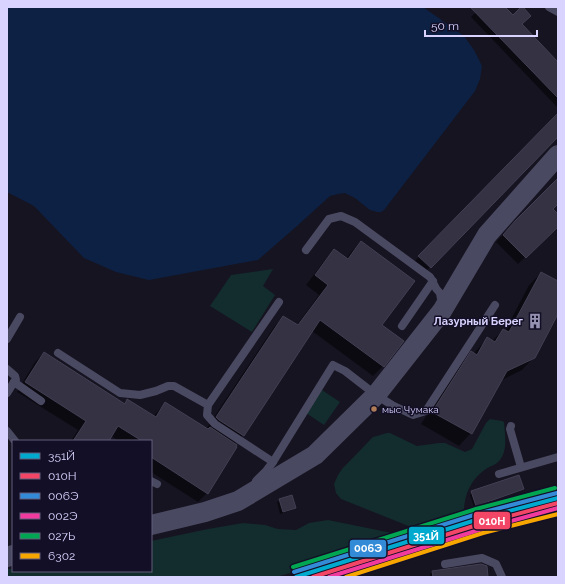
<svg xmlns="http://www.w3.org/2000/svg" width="565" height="584" viewBox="0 0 565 584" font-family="Raleway,sans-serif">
<rect width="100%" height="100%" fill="#161421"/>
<g fill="#132c2d">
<polygon points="273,269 263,286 275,295 252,332 210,306 231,275"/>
<polygon points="322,390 340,402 324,425 306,413"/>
<path d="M 490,419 L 502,421 L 504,422 C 505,434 508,452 499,461 C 496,465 490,466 486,469 C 480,473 474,479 471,485 C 465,494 464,507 463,518 L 421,531 L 341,499 L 336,493 L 334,484 L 338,475 L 342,469 L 373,437 L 387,433 L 390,433 L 417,446 L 439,443 L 445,443 L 465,452 L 472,449 L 486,423 Z"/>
<polygon points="328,520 402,535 407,541 276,577 7,577 7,569 13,569 13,571 151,571 151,541 208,529 243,523 265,525 278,529 296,530 309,523"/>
</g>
<polygon fill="#0d2144" points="7,7 423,7 464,36 474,50 482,66 480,79 475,91 384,210 381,212 377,212 370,210 355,198 345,193 338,194 330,196 297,226 258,260 149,280 116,272 84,258 34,206 7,192"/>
<g fill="#0007">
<polygon points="481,7 504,7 558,63 558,108 471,17"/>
<polygon points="558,114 558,136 425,272 414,262"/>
<polygon points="558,180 558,203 552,209 558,216 558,225 518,264 496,242 508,229"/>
<polygon points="361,243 381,326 383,366 373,376 312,331 243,435 234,444 207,493 198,502 151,472 151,441 119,441 111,436 108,441 71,441 78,430 17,392 35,362 44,353 124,404 128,401 153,417 157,412 166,403 206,429 274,327 283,317 296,326 319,295 306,285 325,260 335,250 346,259 351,252"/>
<polygon points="541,273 558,282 558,311 534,357 522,370 502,380 471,433 459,446 421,424 459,365 472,353 473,354 487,339 492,341 503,330 505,331 529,285"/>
<polygon points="523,489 520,491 474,507 470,495 472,492"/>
<polygon points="280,500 294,508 292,510 280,514 277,502"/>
<polygon points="481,565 487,577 430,577 430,574 432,572"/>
</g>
<g fill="#343243" stroke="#433f54">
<polygon points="470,7 505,7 513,15 521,7 523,7 531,16 522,24 558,62 558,98"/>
<polygon points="558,113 558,137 431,268 418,256"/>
<polygon points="558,178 558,204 553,209 558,214 558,227 526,258 503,235 515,221"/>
<polygon points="361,241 415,281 382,325 404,341 384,367 320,320 244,436 219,420 216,417 283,316 298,325 328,285 315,275 334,249 348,259"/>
<polygon points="541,272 558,281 558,314 535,358 507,371 472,434 432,412 471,351 477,355 487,337 495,342 503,329 509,332"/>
<polygon points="44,352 125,404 127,399 156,417 165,402 208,429 210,427 237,445 236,447 237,447 208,494 151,457 151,441 142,441 118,426 109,441 73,441 86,421 25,382"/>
<polygon points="519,475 524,489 476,506 471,491"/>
<polygon points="292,495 296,508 283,512 279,499"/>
<polygon points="481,564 487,566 488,577 433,577 432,571"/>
</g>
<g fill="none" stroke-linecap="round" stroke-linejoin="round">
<g stroke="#4a4962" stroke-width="8">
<polyline points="549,7 558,12"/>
<path d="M 306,250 L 329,219 L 341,216 L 355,222 L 430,277 C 435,284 433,287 440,293 L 442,305"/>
<polyline points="402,326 433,281"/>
<polyline points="7,339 20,317"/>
<polyline points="58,353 120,393 140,395 156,391 168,386 174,386 208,405"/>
<polyline points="7,369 15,376 16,380 14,382"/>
<polyline points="7,393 14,382 41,401"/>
<polyline points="511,426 510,429 521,467"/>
<polyline points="7,431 15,441"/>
<polyline points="273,462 215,424 207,415 208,405 279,302"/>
<polyline points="499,474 558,457"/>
<polyline points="151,481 157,484"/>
<polyline points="256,481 266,471 273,462 333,365 345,371 376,395 392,405 413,415 426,411 495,305"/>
<polyline points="445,564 482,558 496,564 502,577"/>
</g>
<g stroke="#4a4962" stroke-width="20">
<polyline points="151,525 205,512 238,501 315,455 376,395 442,311 487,235 558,155"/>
<polyline points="7,557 13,555"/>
</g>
<g stroke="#130f26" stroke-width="7">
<polyline id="rail-1" points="296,577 479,519 558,498"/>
</g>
<g stroke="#130f26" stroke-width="7">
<polyline id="rail-2" points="313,577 480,524 558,503"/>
</g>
<g stroke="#130f26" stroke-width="7">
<polyline id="rail-3" points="294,572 477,514 557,493"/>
</g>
<g stroke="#130f26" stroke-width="7">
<polyline id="rail-4" points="329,577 482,529 558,508"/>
</g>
<g stroke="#130f26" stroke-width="7">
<polyline id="rail-5" points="293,567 476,509 555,488"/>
</g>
<g stroke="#130f26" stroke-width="7">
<polyline id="rail-6" points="346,577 483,533 558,514"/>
</g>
<use href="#rail-1" stroke="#00a9ce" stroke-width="4"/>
<use href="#rail-2" stroke="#f34667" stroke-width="4"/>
<use href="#rail-3" stroke="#338bd7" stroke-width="4"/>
<use href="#rail-4" stroke="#f13a9d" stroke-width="4"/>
<use href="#rail-5" stroke="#00a651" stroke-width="4"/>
<use href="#rail-6" stroke="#f7a600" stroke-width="4"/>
</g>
<defs>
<g id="building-bare" transform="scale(1.2)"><path d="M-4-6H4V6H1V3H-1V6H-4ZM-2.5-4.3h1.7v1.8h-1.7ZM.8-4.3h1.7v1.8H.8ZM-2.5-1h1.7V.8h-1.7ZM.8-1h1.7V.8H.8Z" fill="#9591b1" stroke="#130f26" stroke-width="2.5" paint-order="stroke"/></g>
</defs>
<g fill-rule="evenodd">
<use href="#building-bare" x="535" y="321"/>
</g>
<circle fill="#b07c57" stroke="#130f26" stroke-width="1.5" cx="374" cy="409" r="3.5"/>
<g text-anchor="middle" stroke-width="3" stroke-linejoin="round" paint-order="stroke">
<g font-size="10" fill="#d9d4ff" stroke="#130f26" text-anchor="start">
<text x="382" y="413">мыс Чумака</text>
</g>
<g font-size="11" font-weight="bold" fill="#d9d4ff" stroke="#130f26" text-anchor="end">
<text x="523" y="325">Лазурный Берег</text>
</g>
</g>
<g stroke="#130f26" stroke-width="1.5">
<rect x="473" y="511" width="38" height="19" rx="4" fill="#f34667"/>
<rect x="408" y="526" width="37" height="19" rx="4" fill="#00a9ce"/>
<rect x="349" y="539" width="38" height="19" rx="4" fill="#338bd7"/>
</g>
<g font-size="11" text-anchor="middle" font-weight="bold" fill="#fff">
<text x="492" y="525">010Н</text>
<text x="426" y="540">351Й</text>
<text x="368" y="552">006Э</text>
</g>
<rect width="565" height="584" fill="none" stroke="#d9d4ff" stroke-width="16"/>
<rect x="12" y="440" width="140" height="132" fill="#130f26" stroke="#625e7d"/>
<rect x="20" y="453" width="20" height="6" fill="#00a9ce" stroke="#625e7d"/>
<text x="48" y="460" font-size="12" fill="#d9d4ff">351Й</text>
<rect x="20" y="473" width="20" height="6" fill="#f34667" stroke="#625e7d"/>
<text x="48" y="480" font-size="12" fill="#d9d4ff">010Н</text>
<rect x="20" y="493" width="20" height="6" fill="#338bd7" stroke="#625e7d"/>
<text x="48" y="500" font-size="12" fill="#d9d4ff">006Э</text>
<rect x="20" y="513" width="20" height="6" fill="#f13a9d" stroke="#625e7d"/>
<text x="48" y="520" font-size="12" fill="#d9d4ff">002Э</text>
<rect x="20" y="533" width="20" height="6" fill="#00a651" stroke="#625e7d"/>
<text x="48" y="540" font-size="12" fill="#d9d4ff">027Ь</text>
<rect x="20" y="553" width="20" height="6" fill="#f7a600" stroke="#625e7d"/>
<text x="48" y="560" font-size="12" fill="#d9d4ff">6302</text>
<path d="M425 30v6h112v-6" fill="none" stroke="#d9d4ff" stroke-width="2"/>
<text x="431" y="30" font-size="12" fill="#d9d4ff" stroke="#130f26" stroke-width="3" paint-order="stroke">50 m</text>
</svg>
